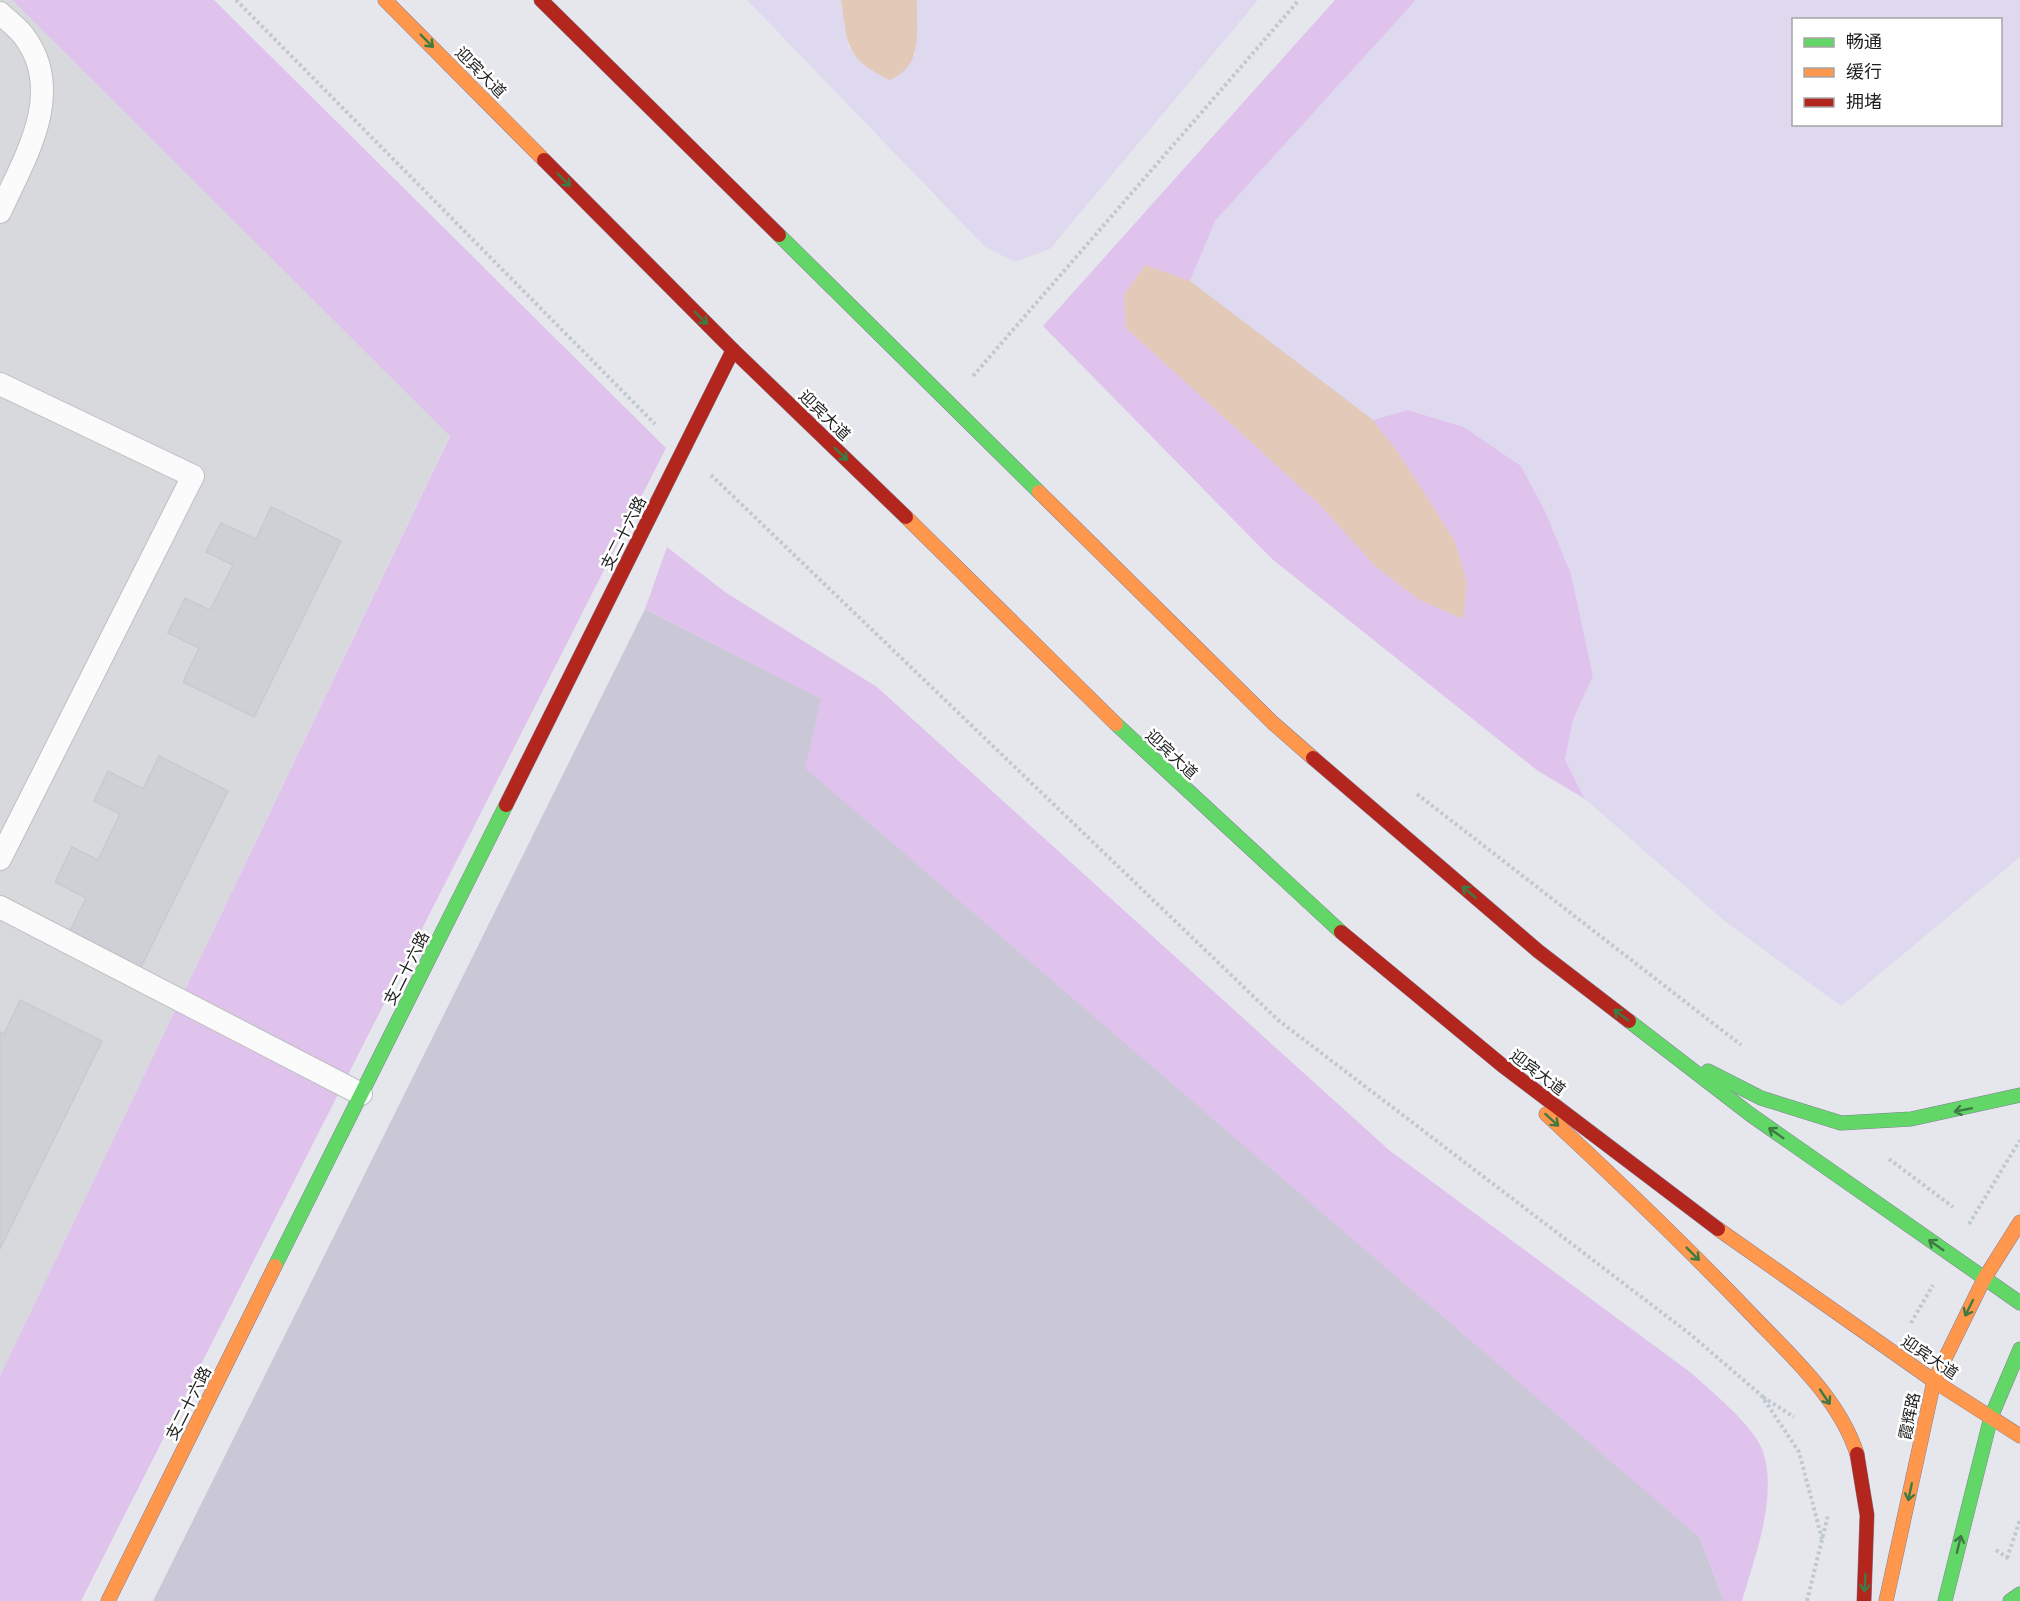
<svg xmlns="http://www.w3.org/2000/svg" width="2020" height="1601" viewBox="0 0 2020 1601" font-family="Montserrat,'Noto Sans SC',sans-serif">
<rect width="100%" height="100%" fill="#e6e7ed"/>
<polygon fill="#d8d9dc" points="0,0 12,0 450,435 0,1376"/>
<polygon fill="#cac8d7" points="645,609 822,699 1700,1538 1724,1601 153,1601"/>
<g fill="#ded9ef" fill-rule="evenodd">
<polygon points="747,0 841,0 849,49 915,56 917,0 1258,0 1050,249 1015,262 985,247"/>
<path d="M 1416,0 L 2020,0 L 2020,857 L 1841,1006 L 1727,923 L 1585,799 L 1565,760 L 1573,720 L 1593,676 L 1571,574 L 1545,511 L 1521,466 L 1464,427 L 1409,410 L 1373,420 L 1190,281 L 1215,221 ZM 1794,20 L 2000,20 L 2000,124 L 1794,124 Z"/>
</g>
<g fill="#dfc3ed">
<polygon points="12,0 214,0 666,448 81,1601 0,1601 0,1376 450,436"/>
<polygon points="1335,0 1416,0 1215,221 1190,281 1373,420 1408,410 1464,427 1521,466 1545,511 1571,574 1593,676 1573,720 1565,760 1585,799 1538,771 1272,559 1043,326"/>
<path d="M 667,547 L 725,592 L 877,687 L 1389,1150 L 1690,1372 C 1710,1390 1752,1424 1762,1449 C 1779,1494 1755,1556 1742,1601 L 1724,1601 L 1700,1538 L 805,768 L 821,699 L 645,609 Z"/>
</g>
<g fill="#e2c9b8">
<path d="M 841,0 L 917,0 C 916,33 924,65 890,80 C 845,58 848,46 841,0 Z"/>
<polygon points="1145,265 1190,281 1373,420 1399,454 1455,541 1467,584 1463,619 1418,599 1375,566 1319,504 1126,328 1124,295"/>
</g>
<g fill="#cfd0d6" stroke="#c7cad0" stroke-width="1.5">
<polygon points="271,507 341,541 254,717 183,682 199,648 168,633 185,598 210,610 233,565 206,552 221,523 256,539"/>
<polygon points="159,756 228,791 141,967 70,931 86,898 55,882 72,847 98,860 120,814 94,801 108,771 143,789"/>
<polygon points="20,1000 102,1041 0,1249 0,1032 4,1034"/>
</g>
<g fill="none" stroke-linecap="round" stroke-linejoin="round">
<g stroke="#bfbfc2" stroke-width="24">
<g id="lane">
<path d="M 0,13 C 8,21 20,29 26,39 C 65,95 24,159 0,212"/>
<polyline points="0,384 193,476 0,859"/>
<polyline points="0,907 361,1094"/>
</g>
</g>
<g stroke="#857e98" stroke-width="15">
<g id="fast">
<polyline points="779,235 1039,492"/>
<polyline points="1116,724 1341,932"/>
<polyline points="1629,1021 1751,1115 2020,1303"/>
<polyline points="1708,1071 1761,1098 1841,1123 1911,1119 2020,1095"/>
<polyline points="275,1266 506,805"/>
<polyline points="1945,1601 1991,1417 2020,1349"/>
<polyline points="2010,1601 2020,1594"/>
</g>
</g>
<g stroke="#857e98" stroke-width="15">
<g id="slow">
<polyline points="385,0 544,160"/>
<polyline points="1039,492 1273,723 1313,758"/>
<polyline points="906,517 1116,724"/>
<path d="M 1546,1114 C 1616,1179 1685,1245 1751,1314 C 1791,1356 1839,1398 1857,1454"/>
<polyline points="1718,1229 1934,1381 2020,1436"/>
<polyline points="108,1601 275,1266"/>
<polyline points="1886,1601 1934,1381 1984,1279 2020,1222"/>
</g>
</g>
<g stroke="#857e98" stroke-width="15">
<g id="jam">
<polyline points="541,0 779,235"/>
<polyline points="544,160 733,350 906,517"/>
<polyline points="1313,758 1538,951 1629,1021"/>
<polyline points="506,805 733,350"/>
<polyline points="1341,932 1503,1066 1718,1229"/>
<polyline points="1857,1454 1867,1515 1864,1601"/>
</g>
</g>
<g stroke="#bfc9d0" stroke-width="4" stroke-dasharray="3 3" stroke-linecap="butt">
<polyline points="236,0 655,424"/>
<polyline points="973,376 1299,0"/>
<polyline points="711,475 1278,1020 1690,1334 1761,1395 1799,1452 1822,1539"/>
<polyline points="1417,794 1741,1045"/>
<polyline points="1889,1159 1953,1207"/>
<polyline points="1969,1224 2020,1140"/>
<polyline points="1911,1323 1933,1285"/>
<polyline points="1763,1397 1794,1417"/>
<polyline points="1996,1550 2009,1559"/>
<polyline points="2007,1558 2020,1520"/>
<polyline points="1807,1601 1828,1515"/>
</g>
<use href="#lane" stroke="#fbfbfc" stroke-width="22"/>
<use href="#fast" stroke="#63d668" stroke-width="14"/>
<use href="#slow" stroke="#ff974d" stroke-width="14"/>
<use href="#jam" stroke="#b3261e" stroke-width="14"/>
</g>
<defs><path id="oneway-shaft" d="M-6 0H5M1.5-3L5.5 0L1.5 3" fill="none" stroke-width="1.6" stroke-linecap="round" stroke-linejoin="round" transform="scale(1.5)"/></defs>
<g stroke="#407a43">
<use href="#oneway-shaft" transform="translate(427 41) rotate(45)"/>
<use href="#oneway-shaft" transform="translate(564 180) rotate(45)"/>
<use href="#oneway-shaft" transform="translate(701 318) rotate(45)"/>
<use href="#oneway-shaft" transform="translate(841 454) rotate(44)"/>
<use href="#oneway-shaft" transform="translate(1469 892) rotate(-139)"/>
<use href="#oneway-shaft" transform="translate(1621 1015) rotate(-143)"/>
<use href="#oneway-shaft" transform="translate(1963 1110) rotate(169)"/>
<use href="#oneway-shaft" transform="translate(1552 1120) rotate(42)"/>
<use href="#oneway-shaft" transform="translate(1776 1133) rotate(-145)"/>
<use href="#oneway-shaft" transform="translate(1936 1245) rotate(-145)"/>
<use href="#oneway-shaft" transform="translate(1693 1254) rotate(45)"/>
<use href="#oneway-shaft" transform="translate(1969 1308) rotate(116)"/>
<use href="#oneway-shaft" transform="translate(1825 1397) rotate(56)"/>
<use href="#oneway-shaft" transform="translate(1910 1492) rotate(102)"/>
<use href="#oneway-shaft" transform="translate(1959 1544) rotate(-76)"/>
<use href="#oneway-shaft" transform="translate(1865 1583) rotate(93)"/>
</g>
<g text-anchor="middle" stroke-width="5" stroke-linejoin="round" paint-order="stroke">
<g font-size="16" fill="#1e1e1e" stroke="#fff">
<text transform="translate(481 72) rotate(45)" y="6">迎宾大道</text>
<text transform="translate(825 415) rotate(44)" y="6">迎宾大道</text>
<text transform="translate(623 533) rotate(-63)" y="6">支二十六路</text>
<text transform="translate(1172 754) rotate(43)" y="6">迎宾大道</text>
<text transform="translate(406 968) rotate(-63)" y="6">支二十六路</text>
<text transform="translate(1538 1072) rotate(37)" y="6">迎宾大道</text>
<text transform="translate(1930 1357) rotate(34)" y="6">迎宾大道</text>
<text transform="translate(188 1403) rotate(-63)" y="6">支二十六路</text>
<text transform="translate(1909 1416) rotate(-78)" y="6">霞辉路</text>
</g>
</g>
<rect x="1792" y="18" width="210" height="108" fill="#ffffff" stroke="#a5a5a5" stroke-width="1.5"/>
<rect x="1804" y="38" width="30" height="9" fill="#63d668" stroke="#a5a5a5" stroke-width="1.5"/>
<text x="1846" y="48" font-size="18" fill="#1e1e1e">畅通</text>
<rect x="1804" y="68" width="30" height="9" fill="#ff974d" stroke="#a5a5a5" stroke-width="1.5"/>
<text x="1846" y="78" font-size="18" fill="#1e1e1e">缓行</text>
<rect x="1804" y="98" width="30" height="9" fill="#b3261e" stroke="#a5a5a5" stroke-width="1.5"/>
<text x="1846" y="108" font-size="18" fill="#1e1e1e">拥堵</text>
</svg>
